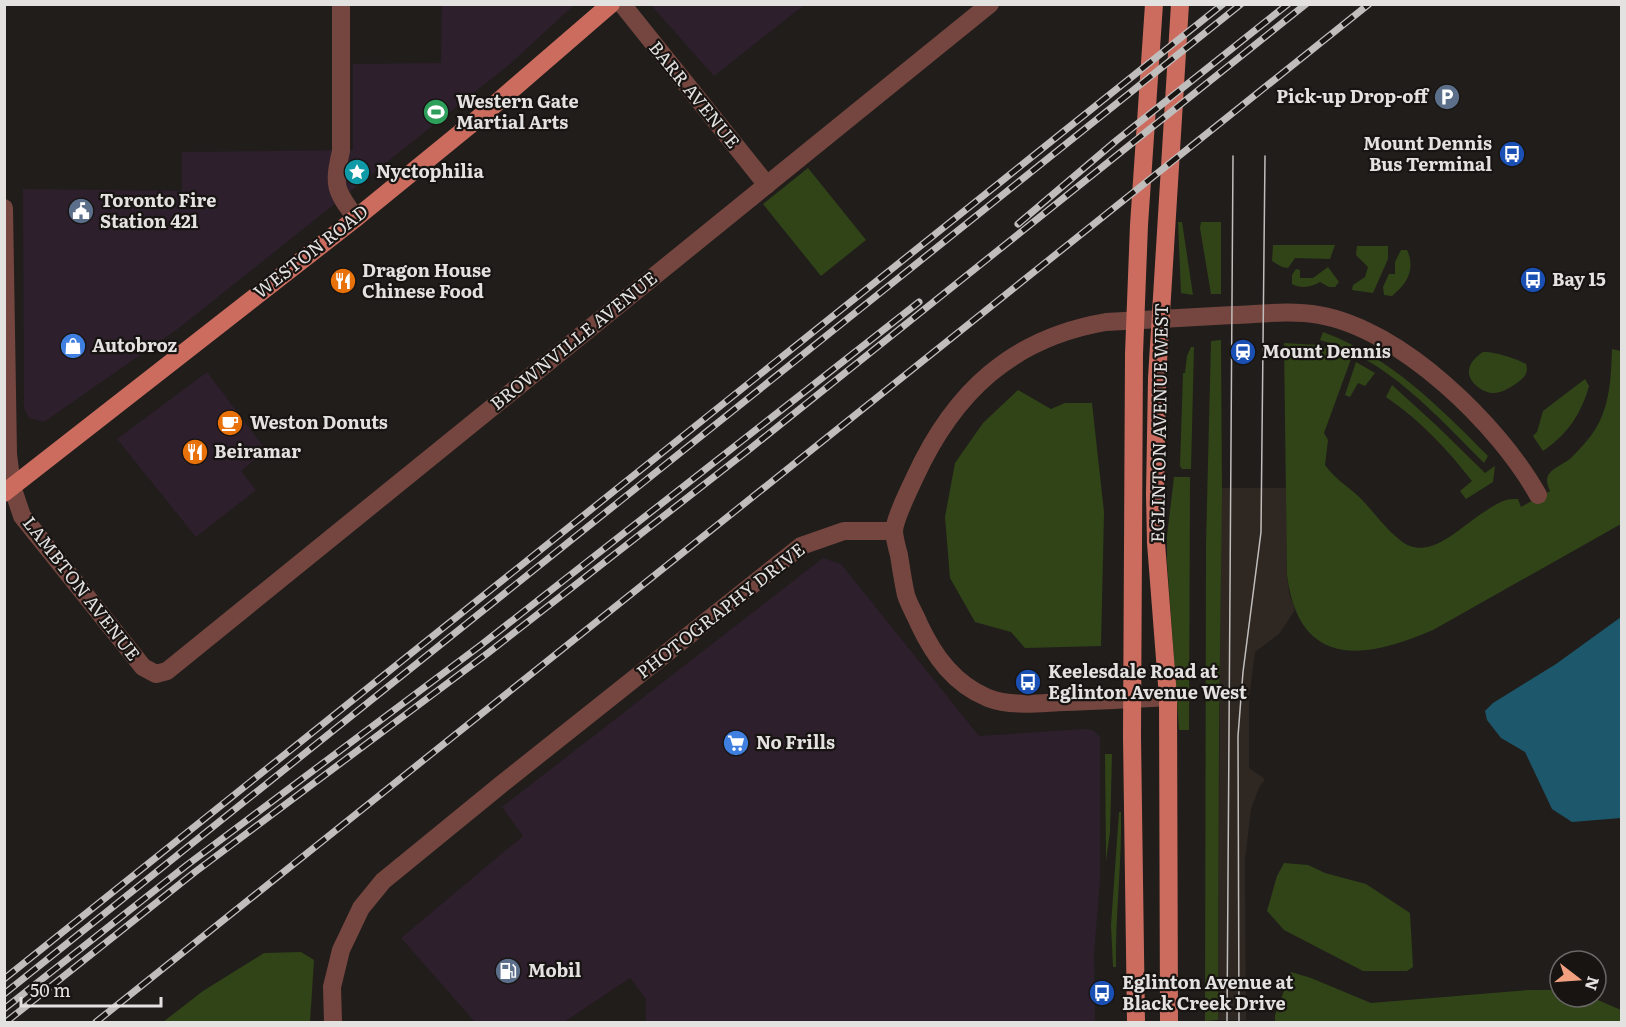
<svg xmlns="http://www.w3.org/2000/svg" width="1626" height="1027" viewBox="0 0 1626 1027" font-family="Literata,serif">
<rect width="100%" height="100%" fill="#201d1b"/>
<g fill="#2d1f2c">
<polygon points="442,5 574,5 510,64 179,328 44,422 29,418 24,408 23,189 182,191 182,152 353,150 353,64 441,63"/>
<polygon points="651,5 804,5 714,76"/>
<polygon points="207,372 266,450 241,471 256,490 196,537 117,439"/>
<polygon points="823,558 841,564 979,736 1083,729 1093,730 1100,737 1100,880 1094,954 1095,1022 646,1022 646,999 630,978 564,1022 475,1022 401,938 523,836 502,807"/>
</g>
<polygon fill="#2f2722" points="1221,488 1286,488 1287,575 1289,593 1295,610 1279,634 1255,652 1249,699 1249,768 1265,779 1259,788 1251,809 1245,860 1246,1020 1218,1020"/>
<g fill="#314417">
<polygon points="808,168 866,240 821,276 763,204"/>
<polygon points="1178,222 1182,222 1193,295 1181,293"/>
<polygon points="1201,222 1221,222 1221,294 1211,294 1200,228"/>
<polygon points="1273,245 1335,245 1330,259 1295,258 1288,268 1282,267 1272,261"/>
<polygon points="1357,246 1388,246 1388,259 1373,293 1352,290 1353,285 1365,277 1368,267 1356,255"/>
<path d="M 1401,250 L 1407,250 C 1416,269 1407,284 1392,296 L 1384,295 L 1383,287 L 1389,274 L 1395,274 L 1395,262 Z"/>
<path d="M 1328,267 L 1339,282 L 1335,287 L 1329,287 L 1320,282 C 1312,287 1301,289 1292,284 L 1292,275 L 1296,269 L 1300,270 L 1300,278 L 1313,278 Z"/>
<path d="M 1323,332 C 1392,358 1437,405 1488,456 L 1484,463 C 1437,416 1386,358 1320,340 Z"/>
<polygon points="1221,340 1222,492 1219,737 1218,1020 1205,1021 1206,545 1211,341"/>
<path d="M 1284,343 L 1318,345 L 1351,359 L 1324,433 L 1328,440 L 1325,465 C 1335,480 1353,489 1365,503 C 1376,515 1387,530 1400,540 C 1428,564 1461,526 1484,512 C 1496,504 1504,498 1518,499 L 1521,507 L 1550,491 C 1540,470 1558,469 1571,458 C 1577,452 1584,444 1590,437 C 1610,411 1611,380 1612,349 L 1621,351 L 1621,524 L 1433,630 C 1364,660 1299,669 1287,575 Z"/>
<polygon points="1191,347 1194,347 1191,469 1182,469 1180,466 1183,373 1185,373 1187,356"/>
<path d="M 1483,352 C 1493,351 1518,359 1526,364 C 1529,373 1524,378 1517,383 C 1510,388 1503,392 1495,393 C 1484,394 1467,382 1469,370 C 1470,362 1477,356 1483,352 Z"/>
<polygon points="1356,362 1375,373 1365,386 1358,383 1350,397 1345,395"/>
<path d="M 1585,379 L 1589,386 C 1581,414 1568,434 1543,451 L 1533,436 L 1537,432 L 1543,411 Z"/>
<path d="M 1392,385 L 1437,426 L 1485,473 L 1495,466 L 1493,482 L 1466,499 L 1460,491 L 1472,481 C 1447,449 1420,420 1386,397 Z"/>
<polygon points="1018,390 1051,409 1065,403 1092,403 1104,512 1101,646 1025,648 1011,632 975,622 950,578 945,517 955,463 983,423"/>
<polygon points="1174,477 1190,477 1189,730 1179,730 1167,561 1167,536"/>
<polygon points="1105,754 1112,754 1110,832 1106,861"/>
<path d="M 1119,812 L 1121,812 C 1122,864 1115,915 1116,967 L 1113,967 L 1111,925 Z"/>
<polygon points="1284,863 1308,865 1325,873 1366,884 1410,913 1413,967 1407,971 1363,971 1284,930 1267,911 1277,876"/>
<polygon points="301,952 314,960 310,1022 163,1022 203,991 264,953"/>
<polygon points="1291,972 1311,978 1371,1003 1528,990 1560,990 1560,997 1591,997 1621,1010 1621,1022 1275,1022 1275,1015"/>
</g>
<polygon fill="#1d576b" points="1621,617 1621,818 1572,822 1552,809 1525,752 1501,738 1487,720 1485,711 1493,703 1556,664"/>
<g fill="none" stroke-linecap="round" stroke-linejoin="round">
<g stroke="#74463f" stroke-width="18">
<path d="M 341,4 L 341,151 C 333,186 335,190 356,218"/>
<polyline points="622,4 767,185"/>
<polyline points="4,208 8,454 12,486 22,516 143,667 156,674 167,671 990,4"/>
<path d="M 1168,697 C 1134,699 1099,701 1064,702 C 1039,703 1012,707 988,698 C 954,684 934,656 919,624 C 915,614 909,605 906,595 C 903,582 901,568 899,555 C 897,548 895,540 894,532 C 894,520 909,490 915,477 C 954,392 1012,338 1106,322 C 1148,320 1191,317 1233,315 C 1261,314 1291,310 1319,315 C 1401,329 1499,425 1538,495"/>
<polyline points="333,1022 332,987 341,950 361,908 383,881 503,783 801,546 844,531 894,531"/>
</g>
<g stroke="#cb6c5f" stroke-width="18">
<polyline points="4,493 356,218 486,112 611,4"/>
<polyline points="1136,1022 1132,737 1134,354 1139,225 1154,4"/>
<polyline points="1169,1022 1168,697 1156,543 1155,494 1157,378 1180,4"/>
</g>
<g stroke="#c0bebd" stroke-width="1.5">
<polyline points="1227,1022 1233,156"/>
<polyline points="1239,1022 1238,736 1243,672 1261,532 1265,156"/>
</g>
<g stroke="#c0bebd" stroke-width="7">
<g id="rail">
<polyline points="1018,224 1117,140 1288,4"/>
<polyline points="4,979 1223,4"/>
<polyline points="4,994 1241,4"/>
<polyline points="4,1009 187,865 481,645 919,302"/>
<polyline points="6,1022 195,872 488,653 751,448 1306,4"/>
<polyline points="96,1022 1369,4"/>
</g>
</g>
<use href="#rail" stroke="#171412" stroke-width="4.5" stroke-dasharray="14" stroke-linecap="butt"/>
</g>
<defs>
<g id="parking-disc" transform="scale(1.35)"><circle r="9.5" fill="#5c6f8a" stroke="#171412"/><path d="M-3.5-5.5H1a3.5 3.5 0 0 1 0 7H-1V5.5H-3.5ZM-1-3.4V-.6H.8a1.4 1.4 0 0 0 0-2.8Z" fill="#fff"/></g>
<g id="stadium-disc" transform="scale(1.35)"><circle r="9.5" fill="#2e9e5b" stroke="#171412"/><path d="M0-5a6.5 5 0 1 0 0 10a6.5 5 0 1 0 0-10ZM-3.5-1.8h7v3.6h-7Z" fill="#fff"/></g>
<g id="bus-disc" transform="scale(1.35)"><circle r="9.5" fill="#1a4fb4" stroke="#171412"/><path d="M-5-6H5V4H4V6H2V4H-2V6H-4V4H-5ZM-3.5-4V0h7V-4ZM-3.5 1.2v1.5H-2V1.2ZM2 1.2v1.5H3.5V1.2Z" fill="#fff"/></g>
<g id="sight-disc" transform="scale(1.35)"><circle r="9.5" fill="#0f9aa8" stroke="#171412"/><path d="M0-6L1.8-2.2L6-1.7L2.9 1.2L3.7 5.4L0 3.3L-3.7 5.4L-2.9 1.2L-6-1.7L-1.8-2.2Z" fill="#fff"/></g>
<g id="civic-disc" transform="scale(1.35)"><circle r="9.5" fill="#5c6f8a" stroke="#171412"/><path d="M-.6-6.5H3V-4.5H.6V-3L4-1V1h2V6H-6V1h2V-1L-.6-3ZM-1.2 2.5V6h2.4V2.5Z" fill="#fff"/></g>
<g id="restaurant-disc" transform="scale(1.35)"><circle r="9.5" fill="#e8710a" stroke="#171412"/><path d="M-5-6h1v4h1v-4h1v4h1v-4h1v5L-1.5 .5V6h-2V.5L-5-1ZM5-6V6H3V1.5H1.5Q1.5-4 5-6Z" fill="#fff"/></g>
<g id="shop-disc" transform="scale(1.35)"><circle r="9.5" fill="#3f7fe0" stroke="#171412"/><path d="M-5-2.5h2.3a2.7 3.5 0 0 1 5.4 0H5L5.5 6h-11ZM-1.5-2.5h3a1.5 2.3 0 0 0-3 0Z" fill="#fff"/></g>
<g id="station-disc" transform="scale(1.35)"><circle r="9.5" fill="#1a4fb4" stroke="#171412"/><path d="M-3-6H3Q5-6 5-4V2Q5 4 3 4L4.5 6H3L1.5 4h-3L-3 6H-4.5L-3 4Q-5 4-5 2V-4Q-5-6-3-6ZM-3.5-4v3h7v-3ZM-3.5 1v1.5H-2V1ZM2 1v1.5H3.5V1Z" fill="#fff"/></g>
<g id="cafe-disc" transform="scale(1.35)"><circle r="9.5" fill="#e8710a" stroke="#171412"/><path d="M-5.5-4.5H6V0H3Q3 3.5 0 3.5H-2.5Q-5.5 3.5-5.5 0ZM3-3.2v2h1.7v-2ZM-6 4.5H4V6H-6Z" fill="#fff"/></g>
<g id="supermarket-disc" transform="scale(1.35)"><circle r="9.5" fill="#3f7fe0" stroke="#171412"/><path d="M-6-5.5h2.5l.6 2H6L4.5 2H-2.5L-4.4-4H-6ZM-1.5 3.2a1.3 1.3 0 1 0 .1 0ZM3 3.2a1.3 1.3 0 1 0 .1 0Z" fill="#fff"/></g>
<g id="fuel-disc" transform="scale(1.35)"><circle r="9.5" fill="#5c6f8a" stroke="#171412"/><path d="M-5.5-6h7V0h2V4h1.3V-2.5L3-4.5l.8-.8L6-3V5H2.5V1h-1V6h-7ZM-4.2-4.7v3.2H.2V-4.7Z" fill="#fff"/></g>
</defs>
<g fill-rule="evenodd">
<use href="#parking-disc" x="1447" y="97"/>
<use href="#stadium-disc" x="436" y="112"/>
<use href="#bus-disc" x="1512" y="154"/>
<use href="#sight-disc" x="357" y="172"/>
<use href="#civic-disc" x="81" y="211"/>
<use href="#bus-disc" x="1533" y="280"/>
<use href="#restaurant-disc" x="343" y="281"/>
<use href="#shop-disc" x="73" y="346"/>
<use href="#station-disc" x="1243" y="352"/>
<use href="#cafe-disc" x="230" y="423"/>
<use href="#restaurant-disc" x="195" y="452"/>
<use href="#bus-disc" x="1028" y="682"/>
<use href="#supermarket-disc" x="736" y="743"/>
<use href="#fuel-disc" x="508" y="971"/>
<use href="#bus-disc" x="1102" y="993"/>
</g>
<g text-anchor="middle" stroke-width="4.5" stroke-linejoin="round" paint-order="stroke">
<g font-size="18" fill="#e4e2e1" stroke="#171412">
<text transform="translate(694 95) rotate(51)" y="6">BARR AVENUE</text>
<text transform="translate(311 252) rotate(-38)" y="6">WESTON ROAD</text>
<text transform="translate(574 341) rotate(-39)" y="6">BROWNVILLE AVENUE</text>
<text transform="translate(1160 423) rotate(-89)" y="6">EGLINTON AVENUE WEST</text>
<text transform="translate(81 589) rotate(52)" y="6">LAMBTON AVENUE</text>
<text transform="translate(721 611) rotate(-38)" y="6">PHOTOGRAPHY DRIVE</text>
</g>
<g font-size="18" font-weight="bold" fill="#e4e2e1" stroke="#171412" text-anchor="start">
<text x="1428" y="103" text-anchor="end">Pick-up Drop-off</text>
<text x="456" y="108">Western Gate<tspan x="456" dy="21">Martial Arts</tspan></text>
<text x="1492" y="150" text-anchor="end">Mount Dennis<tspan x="1492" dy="21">Bus Terminal</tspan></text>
<text x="376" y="178">Nyctophilia</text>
<text x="100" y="207">Toronto Fire<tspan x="100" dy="21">Station 421</tspan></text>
<text x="362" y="277">Dragon House<tspan x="362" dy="21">Chinese Food</tspan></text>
<text x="1552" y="286">Bay 15</text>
<text x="92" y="352">Autobroz</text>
<text x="1262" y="358">Mount Dennis</text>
<text x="250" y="429">Weston Donuts</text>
<text x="214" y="458">Beiramar</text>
<text x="1048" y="678">Keelesdale Road at<tspan x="1048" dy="21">Eglinton Avenue West</tspan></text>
<text x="756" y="749">No Frills</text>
<text x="528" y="977">Mobil</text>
<text x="1122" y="989">Eglinton Avenue at<tspan x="1122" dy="21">Black Creek Drive</tspan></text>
</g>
</g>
<rect width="1626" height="1027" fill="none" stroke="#e4e2e1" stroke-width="12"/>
<g transform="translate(1578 979) rotate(107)"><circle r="28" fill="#171412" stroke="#696665" stroke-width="1.5"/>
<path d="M0-4.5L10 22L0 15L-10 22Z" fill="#f2a080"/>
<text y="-9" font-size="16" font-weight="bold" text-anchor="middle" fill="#e4e2e1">N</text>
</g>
<path d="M21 997v9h140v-9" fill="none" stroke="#e4e2e1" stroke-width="3"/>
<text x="30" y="997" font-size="18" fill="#e4e2e1" stroke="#171412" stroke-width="4.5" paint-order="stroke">50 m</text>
</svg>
